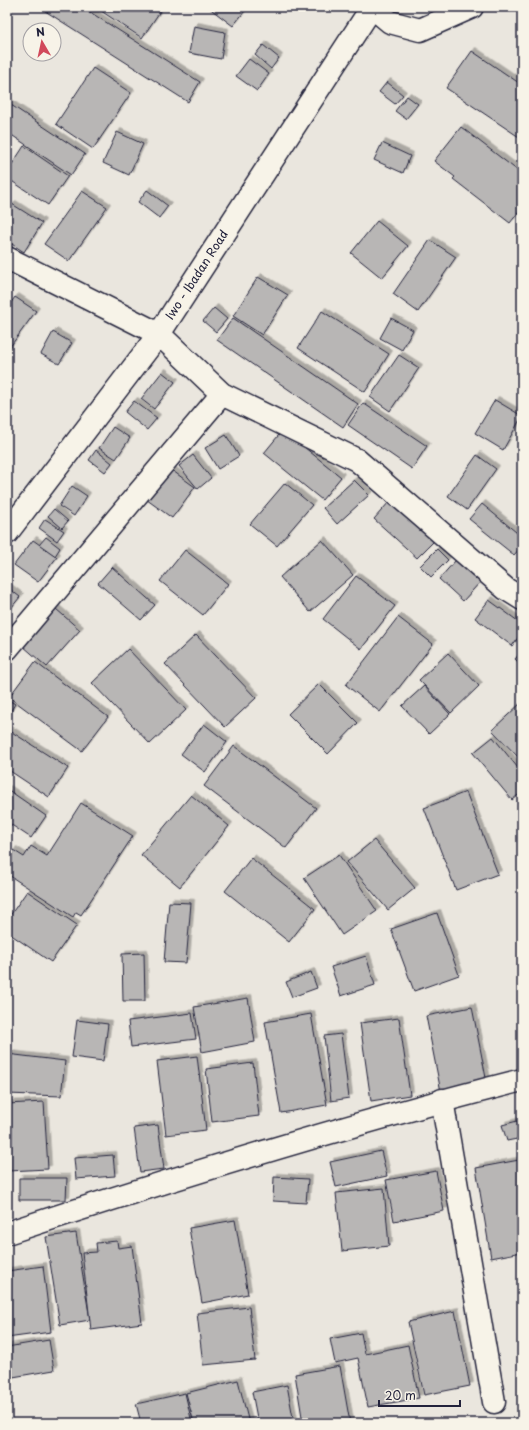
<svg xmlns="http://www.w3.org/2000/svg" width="529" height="1430" viewBox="0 0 529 1430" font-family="'Playpen Sans',sans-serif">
<defs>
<filter id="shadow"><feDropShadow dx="3.5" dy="-3.5" stdDeviation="0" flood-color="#0004"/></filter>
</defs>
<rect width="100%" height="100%" fill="#eae6de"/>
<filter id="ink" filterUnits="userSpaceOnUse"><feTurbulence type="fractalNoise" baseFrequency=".025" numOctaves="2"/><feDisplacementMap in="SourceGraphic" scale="8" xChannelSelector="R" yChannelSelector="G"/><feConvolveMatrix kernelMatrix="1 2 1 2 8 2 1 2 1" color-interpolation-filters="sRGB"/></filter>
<g filter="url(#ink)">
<g fill="#b8b6b5" stroke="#22223b" filter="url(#shadow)">
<polygon points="43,7 82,7 200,82 188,102 42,9"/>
<polygon points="95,7 163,7 142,38"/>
<polygon points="208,7 248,7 233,26"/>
<polygon points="194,26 225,32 221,59 189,53"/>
<polygon points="263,45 279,58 271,69 255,55"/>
<polygon points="472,51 522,85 522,139 446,88"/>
<polygon points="249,59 269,74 257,91 236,76"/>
<polygon points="93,68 131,93 93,149 56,124"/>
<polygon points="387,82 403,95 395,104 379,92"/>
<polygon points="407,96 418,104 406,119 395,111"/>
<polygon points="8,103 85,154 71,175 7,132"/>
<polygon points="461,127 522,174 522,208 510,223 453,179 455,177 434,161"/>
<polygon points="117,132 143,144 129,175 103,163"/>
<polygon points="382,143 410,156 403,173 374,160"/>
<polygon points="24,146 68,176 48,205 7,178 7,172"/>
<polygon points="147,190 168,206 159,218 138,202"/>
<polygon points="82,191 107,207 69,261 44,244"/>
<polygon points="12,204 42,223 24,252 7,241 7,213"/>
<polygon points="377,221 408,246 382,278 351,253"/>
<polygon points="430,240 456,257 418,312 393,294"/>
<polygon points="258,277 288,295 262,335 233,316"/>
<polygon points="15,297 36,311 7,351 7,308"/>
<polygon points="214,308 227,319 216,332 203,321"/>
<polygon points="322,311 389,354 365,392 298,348"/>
<polygon points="233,318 358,404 343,427 217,340"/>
<polygon points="391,318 413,330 402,350 380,338"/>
<polygon points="53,332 72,343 59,364 41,354"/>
<polygon points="399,355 419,368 390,411 370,397"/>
<polygon points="162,372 175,382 154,409 141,399"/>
<polygon points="495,400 522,416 503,450 475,433"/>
<polygon points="134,401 157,418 147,430 125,412"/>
<polygon points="363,403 427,446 412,469 348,425"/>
<polygon points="113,427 130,438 116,459 99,448"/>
<polygon points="283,430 341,477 322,500 264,453"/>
<polygon points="226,435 239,456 218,469 205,448"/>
<polygon points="96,450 112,463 105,472 89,460"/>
<polygon points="193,455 211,478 198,489 179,466"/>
<polygon points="477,455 496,469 467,510 448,496"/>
<polygon points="166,466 195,487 172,518 143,497"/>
<polygon points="354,480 369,495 337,524 323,508"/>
<polygon points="285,483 312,505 277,546 250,524"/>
<polygon points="72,486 87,496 74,516 59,506"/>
<polygon points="390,501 434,541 417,558 374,519"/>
<polygon points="482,504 522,537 522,546 514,555 469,519"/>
<polygon points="54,509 68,521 62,528 48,516"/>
<polygon points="45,519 64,531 57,541 39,528"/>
<polygon points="46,537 60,548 55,556 39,545"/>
<polygon points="33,540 57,557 38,582 14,565"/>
<polygon points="322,540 353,575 310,612 280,577"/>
<polygon points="437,549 448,560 431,577 420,566"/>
<polygon points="185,550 228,584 203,615 160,581"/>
<polygon points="456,560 481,581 463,601 439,579"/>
<polygon points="112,567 155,605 141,620 98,583"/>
<polygon points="356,576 395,606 361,649 323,619"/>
<polygon points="7,587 20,597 7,613"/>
<polygon points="489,600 522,624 522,632 512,646 475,618"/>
<polygon points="56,609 80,630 47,667 23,646"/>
<polygon points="398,617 433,644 380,712 346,685"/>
<polygon points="196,635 256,698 225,727 165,664"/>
<polygon points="128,649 186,710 150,744 92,683"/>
<polygon points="522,651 522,666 515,659"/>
<polygon points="448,653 479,686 451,713 419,680"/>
<polygon points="35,662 108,717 82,751 9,697"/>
<polygon points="319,684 358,723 328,754 288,714"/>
<polygon points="424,686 450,714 429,734 402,706"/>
<polygon points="7,699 15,704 7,717"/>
<polygon points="522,702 522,761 492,730"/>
<polygon points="204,724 227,742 205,772 181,754"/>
<polygon points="7,729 68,768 49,797 7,769"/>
<polygon points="493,737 522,773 522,792 512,800 473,753"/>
<polygon points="234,746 316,808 286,848 204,786"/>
<polygon points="7,789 46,816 31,838 7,822"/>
<polygon points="466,792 498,874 456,890 424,808"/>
<polygon points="191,795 229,826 180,887 141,855"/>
<polygon points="81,803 133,836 81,915 76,912 73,917 7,874 7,859 13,850 24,857 31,846 47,856"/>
<polygon points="374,840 415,888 388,910 347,862"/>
<polygon points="339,855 377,911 342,935 304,878"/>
<polygon points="251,858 315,909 289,942 225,891"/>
<polygon points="27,891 77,925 51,962 7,932 7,920"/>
<polygon points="169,902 191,903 186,963 164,962"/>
<polygon points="437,913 459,975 414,991 391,929"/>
<polygon points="144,953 145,1001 123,1001 122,954"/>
<polygon points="366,956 375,985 341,996 331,967"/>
<polygon points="311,972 317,988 292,997 286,982"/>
<polygon points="248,998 255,1042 202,1052 194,1007"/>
<polygon points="472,1007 487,1083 441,1092 426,1016"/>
<polygon points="192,1013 196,1039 131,1047 128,1021"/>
<polygon points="311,1014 327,1105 281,1113 265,1022"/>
<polygon points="399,1018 410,1095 371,1101 360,1023"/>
<polygon points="77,1020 108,1024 103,1061 72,1057"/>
<polygon points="341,1034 349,1098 331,1101 324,1036"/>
<polygon points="7,1054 65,1061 61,1096 7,1094"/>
<polygon points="197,1056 206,1130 166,1135 157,1061"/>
<polygon points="253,1063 259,1116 212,1122 206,1069"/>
<polygon points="44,1102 48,1169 8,1171 7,1104"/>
<polygon points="521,1120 522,1138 507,1141 502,1125"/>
<polygon points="158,1125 164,1169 140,1172 134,1128"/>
<polygon points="381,1151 387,1176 336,1187 330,1162"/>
<polygon points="113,1155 115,1176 76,1179 74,1158"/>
<polygon points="519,1160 522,1175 522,1252 491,1258 476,1168"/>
<polygon points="436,1171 444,1211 394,1221 386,1180"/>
<polygon points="274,1177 308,1179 306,1203 273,1201"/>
<polygon points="19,1178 67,1178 66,1200 19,1200"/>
<polygon points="384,1188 389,1246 342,1251 336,1193"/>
<polygon points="235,1220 248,1294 202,1303 189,1228"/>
<polygon points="76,1233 90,1320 60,1325 46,1237"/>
<polygon points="117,1241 118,1248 132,1246 142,1323 91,1330 82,1253 97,1252 96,1243"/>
<polygon points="43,1266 51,1332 7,1338 7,1271"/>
<polygon points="249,1307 255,1360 203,1365 197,1313"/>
<polygon points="455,1311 470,1386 424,1395 408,1322"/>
<polygon points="361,1333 365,1354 408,1345 419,1398 368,1407 358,1358 335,1363 330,1339"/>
<polygon points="49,1340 54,1370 7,1378 7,1347"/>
<polygon points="340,1366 350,1423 303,1423 295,1374"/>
<polygon points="238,1380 249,1423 194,1423 186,1393"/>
<polygon points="287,1385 294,1423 258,1423 252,1392"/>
<polygon points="185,1393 192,1423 141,1423 136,1404"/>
</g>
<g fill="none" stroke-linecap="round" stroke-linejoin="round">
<g stroke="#22223b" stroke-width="25">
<g id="street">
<polyline points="372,7 390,22 420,30 472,7"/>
<polyline points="7,258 159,334 222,394 357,460 506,589 522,599"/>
<polyline points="7,649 222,394"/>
<polyline points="442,1100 494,1402"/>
<path d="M 7,1233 C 177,1177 348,1124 522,1080"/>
</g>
</g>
<g stroke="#22223b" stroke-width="25">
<polyline id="primary" points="7,533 159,334 372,7"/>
</g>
<use href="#street" stroke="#f7f3e8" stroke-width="22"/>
<use href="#primary" stroke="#f7f3e8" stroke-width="22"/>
</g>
</g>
<g text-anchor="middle" stroke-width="4" stroke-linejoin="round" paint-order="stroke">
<g font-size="12" fill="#22223b" stroke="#f7f3e8">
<text transform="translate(197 275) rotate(-57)" y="4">Iwo - Ibadan Road</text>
</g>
</g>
<rect width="529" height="1430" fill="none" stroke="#f7f3e8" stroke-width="24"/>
<rect x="12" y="12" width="505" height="1406" fill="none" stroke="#22223b" stroke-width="1.5" filter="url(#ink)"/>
<g transform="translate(42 42) rotate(351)"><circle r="19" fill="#f7f3e8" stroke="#a29fa3"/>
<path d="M0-3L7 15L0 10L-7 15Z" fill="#d1495b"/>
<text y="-6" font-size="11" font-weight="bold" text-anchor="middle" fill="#22223b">N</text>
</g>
<path d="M379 1400v6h81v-6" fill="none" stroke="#22223b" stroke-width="2"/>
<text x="385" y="1400" font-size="12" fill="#22223b" stroke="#f7f3e8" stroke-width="3" paint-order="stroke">20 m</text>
</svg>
